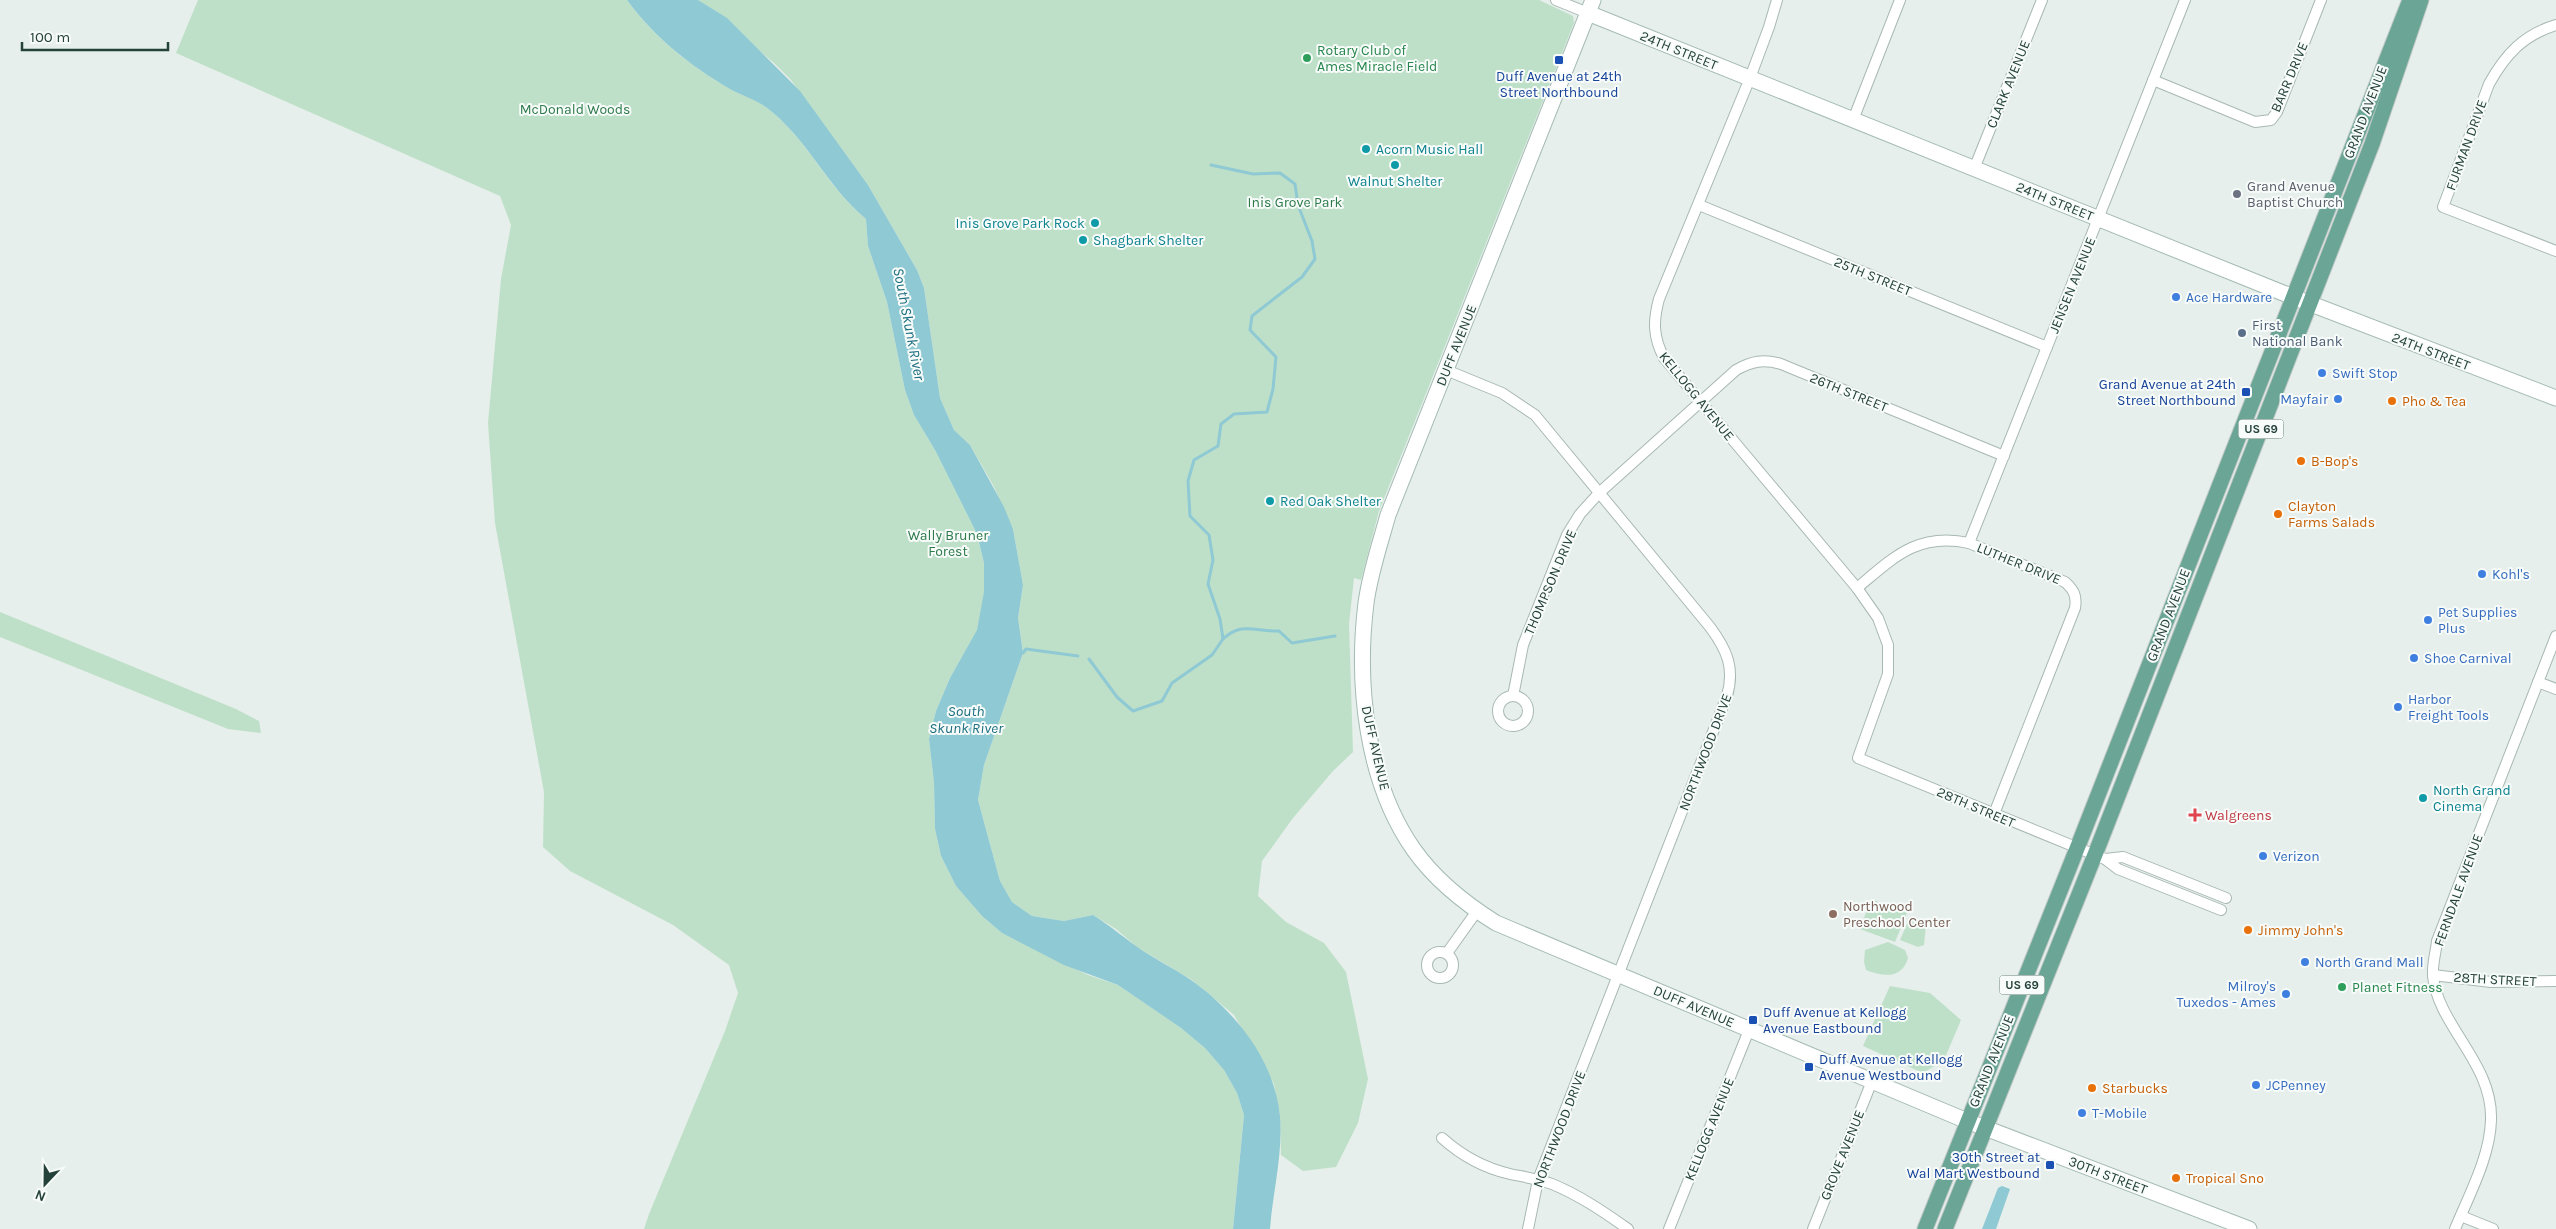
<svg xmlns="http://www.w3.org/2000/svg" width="2556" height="1229" viewBox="0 0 2556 1229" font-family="Karla,sans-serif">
<rect width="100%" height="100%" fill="#e6efeb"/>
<g fill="#bfe0c8">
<path d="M 198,0 L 627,0 C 654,37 687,64 727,87 C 739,95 756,99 767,108 C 807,138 827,188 866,219 L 868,246 L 887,302 L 905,390 L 914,415 L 935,450 L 977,534 L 984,563 L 985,592 L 977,631 L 950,678 L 936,711 L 929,739 L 934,783 L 935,829 L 941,856 L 956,886 L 982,916 L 1002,933 L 1088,975 L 1118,985 L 1181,1028 L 1205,1048 L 1224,1070 L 1237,1093 L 1244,1115 L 1233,1229 L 644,1229 L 649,1214 L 725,1031 L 738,993 L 729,965 L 673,925 L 570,871 L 543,847 L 544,792 L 495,523 L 488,423 L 501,279 L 511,225 L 500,196 L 176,53 Z"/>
<polygon points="698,0 1539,0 1573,16 1574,23 1379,511 1361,580 1354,578 1349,624 1353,752 1333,771 1293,818 1262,861 1258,896 1286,922 1324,943 1346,972 1368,1079 1358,1123 1336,1167 1303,1171 1281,1155 1280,1115 1274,1084 1234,1015 1192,980 1137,947 1116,929 1093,915 1064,921 1032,916 1012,902 1000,881 978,800 984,765 1023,653 1018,618 1023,585 1013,529 993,485 970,445 954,430 940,398 924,288 917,270 868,185 791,80 774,63"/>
<polygon points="0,612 236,709 259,721 261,733 228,729 0,637"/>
<polygon points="1871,899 1907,913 1895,942 1860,929"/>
<polygon points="1910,917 1926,924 1924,945 1918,947 1900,940"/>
<path d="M 1888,942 L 1905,950 L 1908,958 C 1902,979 1884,977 1866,970 L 1864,962 L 1865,950 Z"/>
<polygon points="1890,986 1930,993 1961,1020 1944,1060 1923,1073 1863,1046"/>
</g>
<g fill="#8ec9d4">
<path d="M 627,0 L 698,0 L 727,18 L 800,91 L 868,185 L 917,270 L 924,288 L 940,398 L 954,430 L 970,445 L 1004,507 L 1013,529 L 1023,585 L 1018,618 L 1023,653 L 984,765 L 978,800 L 1000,881 L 1012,902 L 1032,916 L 1064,921 L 1093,915 C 1109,925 1122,936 1136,946 C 1154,959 1174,968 1191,980 C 1235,1011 1275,1061 1280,1116 C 1283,1155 1273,1190 1270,1229 L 1233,1229 L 1244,1115 L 1237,1093 L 1224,1070 L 1205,1048 L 1181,1028 L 1118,985 L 1064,965 L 1002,933 L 982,916 L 956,886 L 941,856 L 935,829 L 934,783 L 929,739 L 936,711 L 950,678 L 977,630 L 984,592 L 984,563 L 977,534 L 935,450 L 914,415 L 905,390 L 887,302 L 868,246 L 866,219 C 827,187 807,138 767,108 C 757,100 742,96 730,89 C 689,65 655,38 627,0 Z"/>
<polygon points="2002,1186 2010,1189 1996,1229 1982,1229 1998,1188"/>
</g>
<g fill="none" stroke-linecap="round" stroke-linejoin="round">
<g stroke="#8ec9d4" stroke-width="3">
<path d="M 1223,639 C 1242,621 1256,632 1279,631 L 1292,643 L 1335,636"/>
<polyline points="1019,653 1023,653 1026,649 1078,656"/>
<polyline points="1089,659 1117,697 1133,711 1162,701 1172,683 1212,655 1223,639 1220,619 1208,584 1213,560 1209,535 1190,516 1188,481 1194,460 1218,446 1221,424 1234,414 1267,412 1273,389 1276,357 1250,330 1252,316 1302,277 1315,259 1312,241 1298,205 1295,184 1280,173 1253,174 1211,165"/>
</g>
<g stroke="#a8b8b2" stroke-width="12">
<g id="street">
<polyline points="1556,0 1588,13"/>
<path d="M 1777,0 L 1769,27 L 1750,78 L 1659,299 C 1653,321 1653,337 1664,358 L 1857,588 L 1878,618 L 1888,645 L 1888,674 L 1858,758 L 2105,859 L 2118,869 L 2221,910"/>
<path d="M 2556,25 C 2523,35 2505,55 2489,84 L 2443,207 L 2556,251"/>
<polyline points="2153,80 2255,122 2271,120 2277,112 2321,0"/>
<polyline points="1853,120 1900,0"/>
<polyline points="1974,169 2042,0"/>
<polyline points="1699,205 2047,347"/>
<path d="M 1446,370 L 1502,393 L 1535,415 L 1710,627 C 1727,650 1735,668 1727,696 L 1538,1180 L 1528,1229"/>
<polyline points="1969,543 2185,0"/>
<path d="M 1857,588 C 1894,557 1918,532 1969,543 L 2065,582 C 2074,590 2077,596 2075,608 L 1994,814"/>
<polyline points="2538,682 2556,689"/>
<path d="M 1513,696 L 1523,645 L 1567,535 L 1580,514 L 1599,493 L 1736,370 C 1752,361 1763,359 1781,364 L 2004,456"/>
<circle cx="1513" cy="711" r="15"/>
<polyline points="2105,859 2123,857 2226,898"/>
<circle cx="1440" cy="965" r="13"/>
<polyline points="1447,953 1477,911"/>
<polyline points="2433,975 2491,982 2556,981"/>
<path d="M 1442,1138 C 1462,1156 1484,1168 1510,1174 C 1524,1177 1539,1179 1552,1184 C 1579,1195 1604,1212 1628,1229"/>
<polyline points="2461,1216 2493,1229"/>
<polyline points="1669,1229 1749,1030"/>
<polyline points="1813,1229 1872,1081"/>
<path d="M 2455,1229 C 2469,1195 2490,1157 2491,1120 C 2493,1063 2438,1026 2433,976 C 2432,964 2436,952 2437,941 L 2556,636"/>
</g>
</g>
<g stroke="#a4bbb3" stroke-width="17">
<g id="secondary">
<path d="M 1593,0 L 1388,515 C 1380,544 1370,573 1366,603 C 1356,684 1366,782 1414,850 C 1436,881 1464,903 1496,923 L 1967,1121 L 2249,1229"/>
<polyline points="1588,13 2293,297 2556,398"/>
</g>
</g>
<g stroke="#c2cac8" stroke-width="17">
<g id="primary">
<polyline points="1925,1229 2080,841 2410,0"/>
<polyline points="1945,1229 2100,842 2372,144 2421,0"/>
</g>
</g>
<use href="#street" stroke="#fff" stroke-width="10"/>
<use href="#secondary" stroke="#fff" stroke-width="15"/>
<use href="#primary" stroke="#6aa596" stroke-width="15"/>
</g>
<g fill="#2e9e5b" stroke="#f7fbf9" stroke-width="2">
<circle cx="1307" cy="58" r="5"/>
<circle cx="2342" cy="987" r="5"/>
</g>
<g fill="#1a4fb4" stroke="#f7fbf9" stroke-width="2">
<rect x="1554" y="55" width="10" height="10" rx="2.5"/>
<rect x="2241" y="387" width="10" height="10" rx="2.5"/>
<rect x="1748" y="1015" width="10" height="10" rx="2.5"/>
<rect x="1804" y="1062" width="10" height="10" rx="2.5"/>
<rect x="2045" y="1160" width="10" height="10" rx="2.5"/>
</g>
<g fill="#0f9aa8" stroke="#f7fbf9" stroke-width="2">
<circle cx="1366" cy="149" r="5"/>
<circle cx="1395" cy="165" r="5"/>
<circle cx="1095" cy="223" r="5"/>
<circle cx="1083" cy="240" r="5"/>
<circle cx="1270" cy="501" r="5"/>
<circle cx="2423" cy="798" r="5"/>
</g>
<circle fill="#6b7280" stroke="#f7fbf9" stroke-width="2" cx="2237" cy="194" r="5"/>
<g fill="#3f7fe0" stroke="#f7fbf9" stroke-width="2">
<circle cx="2176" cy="297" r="5"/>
<circle cx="2322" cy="373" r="5"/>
<circle cx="2338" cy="399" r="5"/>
<circle cx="2482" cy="574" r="5"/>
<circle cx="2428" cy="620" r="5"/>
<circle cx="2414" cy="658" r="5"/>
<circle cx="2398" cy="707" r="5"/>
<circle cx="2263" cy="856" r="5"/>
<circle cx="2305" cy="962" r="5"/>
<circle cx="2286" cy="994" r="5"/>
<circle cx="2256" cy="1085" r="5"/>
<circle cx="2082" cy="1113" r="5"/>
</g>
<circle fill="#5c6f8a" stroke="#f7fbf9" stroke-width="2" cx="2242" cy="333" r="5"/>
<g fill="#e8710a" stroke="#f7fbf9" stroke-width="2">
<circle cx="2392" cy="401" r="5"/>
<circle cx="2301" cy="461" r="5"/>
<circle cx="2278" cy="514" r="5"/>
<circle cx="2248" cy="930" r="5"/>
<circle cx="2092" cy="1088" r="5"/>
<circle cx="2176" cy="1178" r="5"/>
</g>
<path fill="#e0444e" stroke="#f7fbf9" stroke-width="2" d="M2192.5 807.5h5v5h5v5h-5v5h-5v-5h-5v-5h5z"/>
<circle fill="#8d6e63" stroke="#f7fbf9" stroke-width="2" cx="1833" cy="914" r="5"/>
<g text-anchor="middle" stroke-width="4" stroke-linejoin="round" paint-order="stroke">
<g fill="#f7fbf9" stroke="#637a73" stroke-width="1">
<rect x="2238.5" y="419.5" width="45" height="19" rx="4"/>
<rect x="1999.5" y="975.5" width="45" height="19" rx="4"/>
</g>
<g font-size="12" font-weight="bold" fill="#24423a">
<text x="2261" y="433">US 69</text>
<text x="2022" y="989">US 69</text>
</g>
<g font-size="14" fill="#27864d" stroke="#f7fbf9" text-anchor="start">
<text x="1317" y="55">Rotary Club of<tspan x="1317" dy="16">Ames Miracle Field</tspan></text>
<text x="2352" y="992">Planet Fitness</text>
</g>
<g font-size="14" fill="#24423a" stroke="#f7fbf9">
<text transform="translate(1679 50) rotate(22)" y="5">24TH STREET</text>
<text transform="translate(2289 77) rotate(-67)" y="5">BARR DRIVE</text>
<text transform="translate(2008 84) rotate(-68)" y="5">CLARK AVENUE</text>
<text transform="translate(2365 112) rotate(-69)" y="5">GRAND AVENUE</text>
<text transform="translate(2466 145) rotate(-70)" y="5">FURMAN DRIVE</text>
<text transform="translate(2055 201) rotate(22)" y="5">24TH STREET</text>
<text transform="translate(1873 276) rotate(22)" y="5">25TH STREET</text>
<text transform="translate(2072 285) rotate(-68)" y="5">JENSEN AVENUE</text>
<text transform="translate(1456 345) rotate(-68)" y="5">DUFF AVENUE</text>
<text transform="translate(2431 351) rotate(21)" y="5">24TH STREET</text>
<text transform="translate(1849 392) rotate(22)" y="5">26TH STREET</text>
<text transform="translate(1697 396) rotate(51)" y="5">KELLOGG AVENUE</text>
<text transform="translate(2019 563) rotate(22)" y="5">LUTHER DRIVE</text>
<text transform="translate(1550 582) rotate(-67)" y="5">THOMPSON DRIVE</text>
<text transform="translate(2168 615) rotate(-69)" y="5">GRAND AVENUE</text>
<text transform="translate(1376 748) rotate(77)" y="5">DUFF AVENUE</text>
<text transform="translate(1705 752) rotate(-69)" y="5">NORTHWOOD DRIVE</text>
<text transform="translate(1976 807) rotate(23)" y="5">28TH STREET</text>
<text transform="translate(2458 890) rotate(-70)" y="5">FERNDALE AVENUE</text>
<text transform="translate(2495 979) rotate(3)" y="5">28TH STREET</text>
<text transform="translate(1694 1006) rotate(23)" y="5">DUFF AVENUE</text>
<text transform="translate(1991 1061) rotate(-68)" y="5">GRAND AVENUE</text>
<text transform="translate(1559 1129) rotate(-69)" y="5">NORTHWOOD DRIVE</text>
<text transform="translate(1709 1129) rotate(-68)" y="5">KELLOGG AVENUE</text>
<text transform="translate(1842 1155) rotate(-68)" y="5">GROVE AVENUE</text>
<text transform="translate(2108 1175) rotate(21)" y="5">30TH STREET</text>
</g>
<g font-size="14" fill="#164399" stroke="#f7fbf9" text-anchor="end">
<text x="1559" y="81" text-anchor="middle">Duff Avenue at 24th<tspan x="1559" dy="16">Street Northbound</tspan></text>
<text x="2236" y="389">Grand Avenue at 24th<tspan x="2236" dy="16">Street Northbound</tspan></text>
<text x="1763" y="1017" text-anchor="start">Duff Avenue at Kellogg<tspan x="1763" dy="16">Avenue Eastbound</tspan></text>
<text x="1819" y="1064" text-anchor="start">Duff Avenue at Kellogg<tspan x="1819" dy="16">Avenue Westbound</tspan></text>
<text x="2040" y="1162">30th Street at<tspan x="2040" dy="16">Wal Mart Westbound</tspan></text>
</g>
<g font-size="14" fill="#2d7a4b" stroke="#f7fbf9">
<text x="575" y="114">McDonald Woods</text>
<text x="1295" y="207">Inis Grove Park</text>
<text x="948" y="540">Wally Bruner<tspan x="948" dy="16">Forest</tspan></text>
</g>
<g font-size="14" fill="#0d838f" stroke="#f7fbf9" text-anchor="start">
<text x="1376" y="154">Acorn Music Hall</text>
<text x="1395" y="186" text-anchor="middle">Walnut Shelter</text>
<text x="1085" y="228" text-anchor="end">Inis Grove Park Rock</text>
<text x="1093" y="245">Shagbark Shelter</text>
<text x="1280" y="506">Red Oak Shelter</text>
<text x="2433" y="795">North Grand<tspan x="2433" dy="16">Cinema</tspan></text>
</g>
<g font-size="14" fill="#5b616d" stroke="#f7fbf9" text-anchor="start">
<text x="2247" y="191">Grand Avenue<tspan x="2247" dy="16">Baptist Church</tspan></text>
</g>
<g font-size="14" fill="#366cbe" stroke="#f7fbf9" text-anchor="start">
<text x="2186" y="302">Ace Hardware</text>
<text x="2332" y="378">Swift Stop</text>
<text x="2328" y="404" text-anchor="end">Mayfair</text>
<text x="2492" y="579">Kohl's</text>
<text x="2438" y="617">Pet Supplies<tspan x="2438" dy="16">Plus</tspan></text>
<text x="2424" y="663">Shoe Carnival</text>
<text x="2408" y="704">Harbor<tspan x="2408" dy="16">Freight Tools</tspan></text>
<text x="2273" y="861">Verizon</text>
<text x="2315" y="967">North Grand Mall</text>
<text x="2276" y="991" text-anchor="end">Milroy's<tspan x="2276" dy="16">Tuxedos - Ames</tspan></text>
<text x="2266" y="1090">JCPenney</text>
<text x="2092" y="1118">T-Mobile</text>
</g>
<g font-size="14" fill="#4e5e75" stroke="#f7fbf9" text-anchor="start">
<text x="2252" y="330">First<tspan x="2252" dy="16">National Bank</tspan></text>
</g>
<g font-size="14" fill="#c56008" stroke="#f7fbf9" text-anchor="start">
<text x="2402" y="406">Pho &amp; Tea</text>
<text x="2311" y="466">B-Bop's</text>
<text x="2288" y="511">Clayton<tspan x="2288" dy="16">Farms Salads</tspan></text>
<text x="2258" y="935">Jimmy John's</text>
<text x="2102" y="1093">Starbucks</text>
<text x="2186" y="1183">Tropical Sno</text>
</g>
<g font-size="14" fill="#be3a42" stroke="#f7fbf9" text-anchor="start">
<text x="2205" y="820">Walgreens</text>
</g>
<g font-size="14" fill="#785e54" stroke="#f7fbf9" text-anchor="start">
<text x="1843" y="911">Northwood<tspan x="1843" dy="16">Preschool Center</tspan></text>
</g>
<g font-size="15" font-style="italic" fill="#1c6f80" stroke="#f7fbf9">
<text transform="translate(909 324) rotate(79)" y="5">South Skunk River</text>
<text x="966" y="716">South<tspan x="966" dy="17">Skunk River</tspan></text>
</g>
</g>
<g transform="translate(45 1184) rotate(202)" stroke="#f7fbf9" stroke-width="4" paint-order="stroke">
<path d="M0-4L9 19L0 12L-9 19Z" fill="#24423a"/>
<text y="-8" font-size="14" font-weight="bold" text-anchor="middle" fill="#24423a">N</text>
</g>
<path d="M22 42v8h146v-8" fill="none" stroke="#24423a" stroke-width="2.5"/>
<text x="30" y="42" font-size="15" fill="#24423a" stroke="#f7fbf9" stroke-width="4" paint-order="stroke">100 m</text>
</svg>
